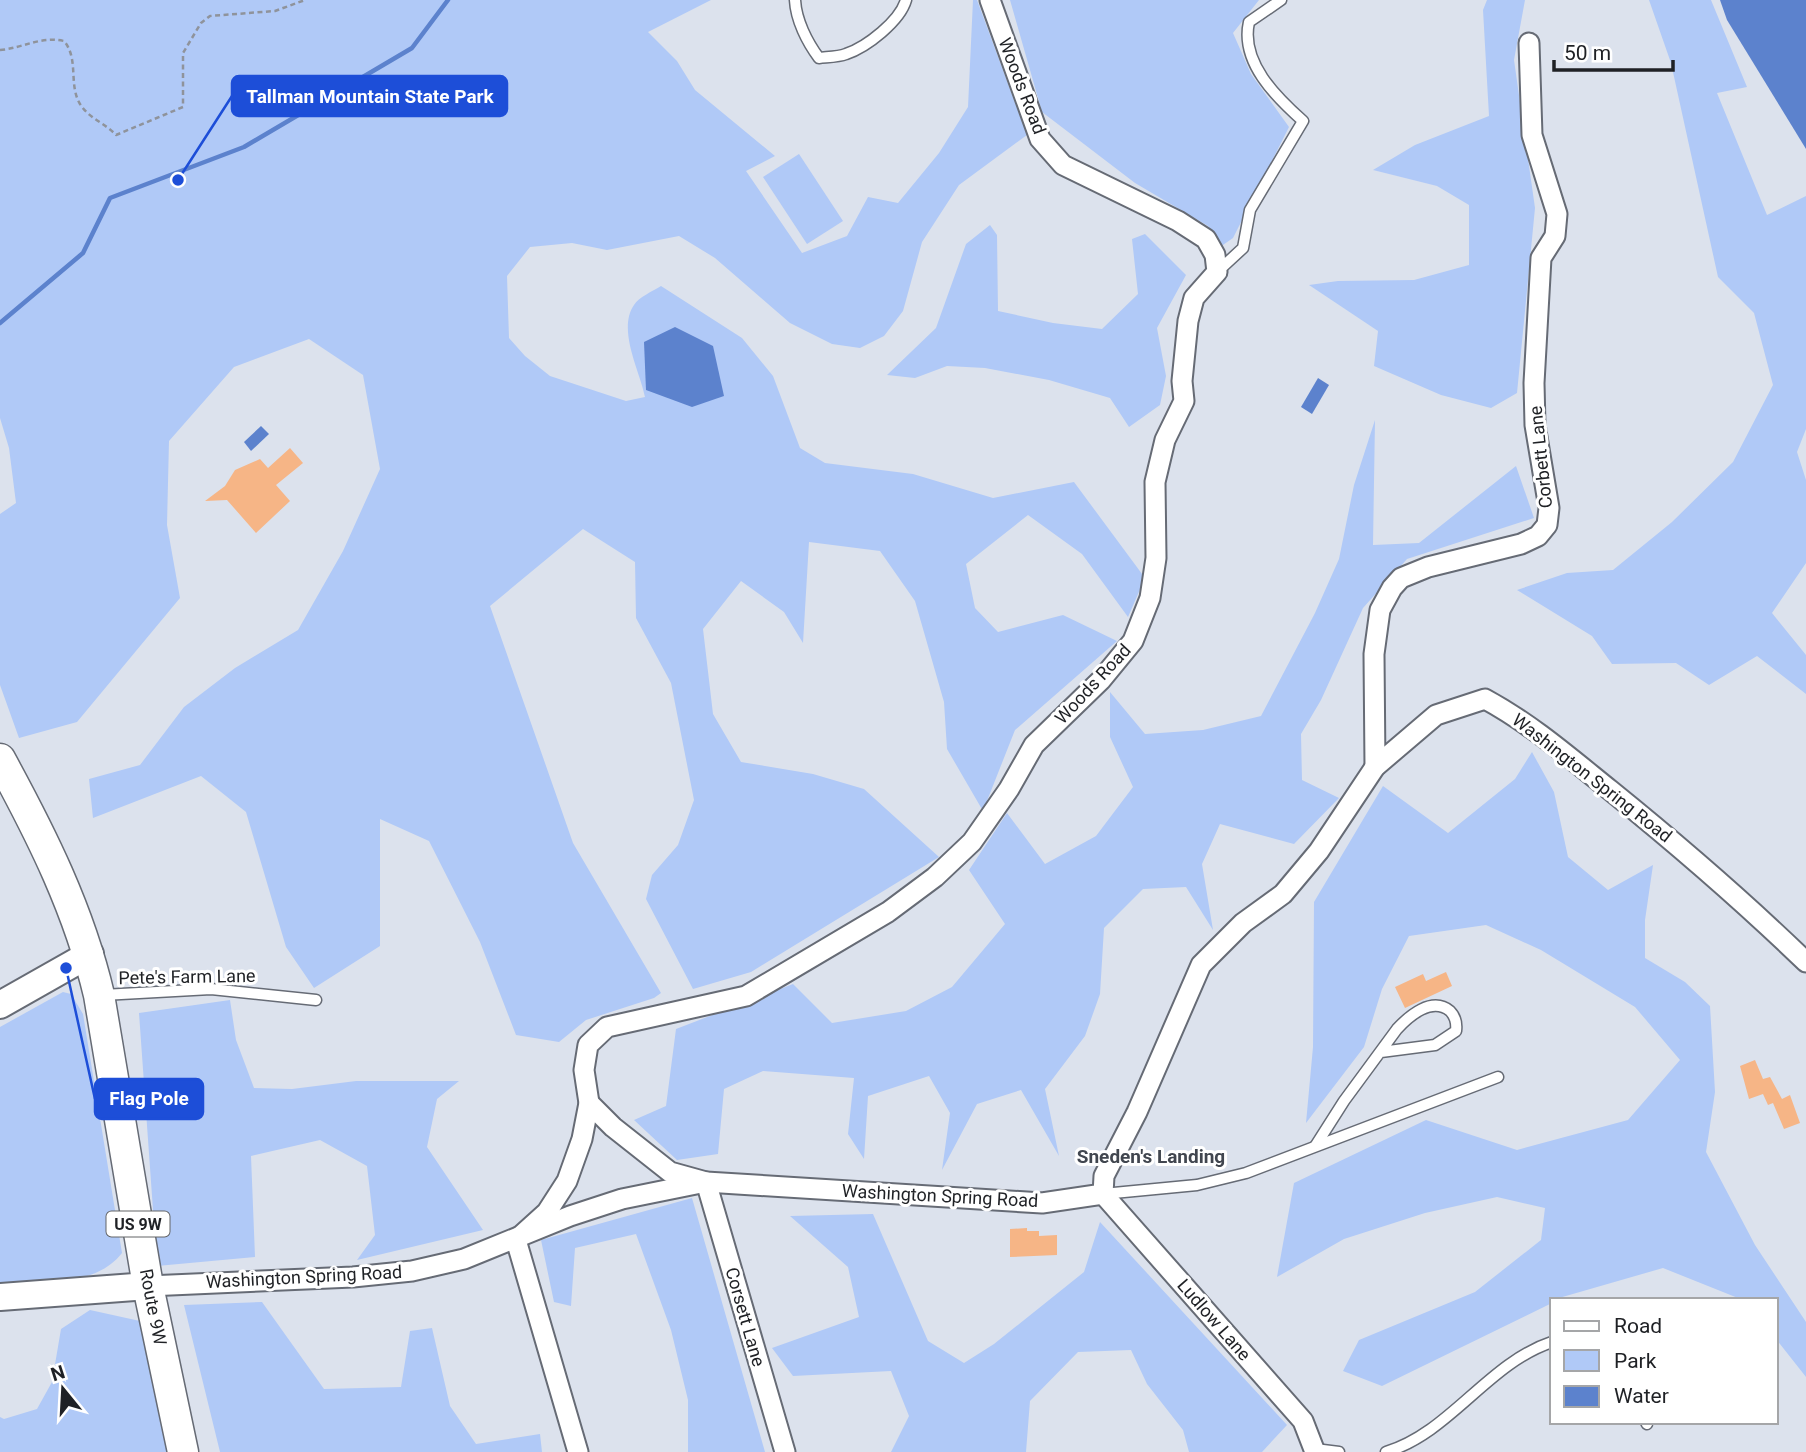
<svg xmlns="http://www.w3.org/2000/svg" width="1806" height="1452" viewBox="0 0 1806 1452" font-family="Roboto,sans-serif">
<rect width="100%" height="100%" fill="#dce2ed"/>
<g fill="#b0c9f7">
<path d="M 0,0 L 711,0 L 648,32 L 677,61 L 695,90 L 775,156 L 746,171 L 802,253 L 847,236 L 868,197 L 898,203 L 939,153 L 968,107 L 973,0 L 977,0 L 1027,135 L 959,185 L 922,242 L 903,311 L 884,336 L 860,348 L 832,344 L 790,323 L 715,258 L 679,236 L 607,250 L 572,243 L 530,247 L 507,276 L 509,338 L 525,356 L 550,376 L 626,401 L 645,397 C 640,371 617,330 634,305 C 639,297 653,291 661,286 L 742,338 L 773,376 L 800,448 L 825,463 L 913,474 L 993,498 L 1074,482 L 1145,578 L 1128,617 L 1082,554 L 1028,515 L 966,564 L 975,608 L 998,632 L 1063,615 L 1117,641 L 1015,730 L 983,811 L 947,749 L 944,702 L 915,601 L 880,551 L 809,542 L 803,643 L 784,612 L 741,581 L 703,629 L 713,714 L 741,762 L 813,774 L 864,789 L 939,857 L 751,972 L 693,989 L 646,899 L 652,875 L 678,845 L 694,800 L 671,683 L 636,618 L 635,562 L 583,529 L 490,606 L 573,843 L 661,993 L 654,998 L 586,1020 L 559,1042 L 516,1035 L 480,942 L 429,841 L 380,819 L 380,946 L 314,988 L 286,947 L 246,812 L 201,776 L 93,818 L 89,779 L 140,765 L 184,707 L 235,668 L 298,630 L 343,551 L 380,469 L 363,375 L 309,339 L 234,367 L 169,441 L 167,525 L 180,598 L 77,722 L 19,738 L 0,685 L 0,514 L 16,503 L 9,448 L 0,418 Z"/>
<polygon points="1010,0 1259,0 1233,33 1251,74 1289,127 1233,238 1220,247 1208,226 1135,183 1042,112"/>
<polygon points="1487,0 1525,0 1514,60 1535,208 1517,393 1491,408 1441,395 1374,366 1378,331 1309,285 1338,281 1414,280 1469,265 1469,205 1437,186 1373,170 1415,145 1489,116 1483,10"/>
<polygon points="1649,0 1711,0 1747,87 1717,93 1767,215 1806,196 1806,429 1797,452 1806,480 1806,563 1772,613 1806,655 1806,694 1757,656 1709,685 1676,663 1612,664 1592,636 1517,590 1567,573 1613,570 1672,522 1733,462 1773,385 1754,313 1718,277 1671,63"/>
<polygon points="799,154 843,221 807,244 763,177"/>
<polygon points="990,225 997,235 998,311 1053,323 1102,329 1138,294 1132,239 1145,234 1186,275 1157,328 1166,376 1160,405 1129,427 1110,398 1049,380 985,368 947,366 915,378 887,375 936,328 966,244"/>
<polygon points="1375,420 1373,545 1419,543 1516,466 1534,518 1407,559 1363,608 1321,700 1301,734 1302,780 1339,798 1294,844 1220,824 1202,864 1213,930 1186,887 1143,889 1104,928 1100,994 1085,1036 1045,1089 1059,1156 1021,1090 977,1104 942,1170 950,1113 929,1076 868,1096 864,1159 848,1134 854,1078 763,1071 724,1089 718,1154 677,1160 634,1120 666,1106 676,1029 793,984 832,1023 906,1011 952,987 1005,924 969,870 1007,813 1045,864 1096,836 1133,787 1110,737 1110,692 1145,734 1203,730 1261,716 1315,613 1339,559 1354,485"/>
<polygon points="1532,752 1554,792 1568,857 1608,890 1653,865 1645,920 1645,958 1685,982 1710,1006 1715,1092 1706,1152 1755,1245 1806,1322 1806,1377 1776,1339 1776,1300 1743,1300 1663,1268 1552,1300 1552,1303 1382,1386 1343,1371 1359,1340 1475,1292 1541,1240 1545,1208 1497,1197 1425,1213 1344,1239 1277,1277 1294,1183 1426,1120 1517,1150 1628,1120 1680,1060 1635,1007 1541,950 1486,925 1409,936 1382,989 1364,1047 1306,1123 1313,1047 1314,902 1383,786 1448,833 1515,779"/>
<path d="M 63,992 L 71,994 L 83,1014 L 122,1253 C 96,1287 40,1282 0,1287 L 0,1027 Z"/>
<polygon points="230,1000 236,1040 254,1088 292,1089 356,1081 459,1081 437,1099 427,1147 483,1230 357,1260 375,1235 367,1166 320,1140 251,1156 255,1257 157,1266 139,1013"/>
<polygon points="692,1198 765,1452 688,1452 688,1400 671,1330 636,1234 575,1248 571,1306 554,1302 541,1240"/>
<polygon points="873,1214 928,1341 964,1363 994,1344 1084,1272 1100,1222 1287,1425 1262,1452 1189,1452 1183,1430 1147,1384 1131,1350 1078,1352 1030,1401 1026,1452 891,1452 909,1416 891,1371 793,1376 772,1348 859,1317 848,1267 790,1216"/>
<polygon points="262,1302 324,1389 401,1387 410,1331 432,1328 450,1406 476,1444 540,1434 542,1452 220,1452 184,1305"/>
<polygon points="90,1310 149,1323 180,1452 0,1452 0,1417 4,1419 37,1409 52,1382 61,1329"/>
</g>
<g fill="#5c82cd">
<polygon points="1720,0 1806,0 1806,149 1727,20"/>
<polygon points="675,327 713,346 724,396 692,407 646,390 644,342"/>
<polygon points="1318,378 1329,385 1312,414 1301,407"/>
<polygon points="261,426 269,434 251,451 244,442"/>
</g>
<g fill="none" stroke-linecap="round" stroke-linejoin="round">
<polyline stroke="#5c82cd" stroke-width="4.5" points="0,323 83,253 110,198 244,147 412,48 448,0"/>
</g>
<g fill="#f6b586">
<polygon points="290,448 303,463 276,485 290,501 256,533 227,500 205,501 225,486 235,470 260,459 268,468"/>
<polygon points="1446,972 1452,986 1405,1008 1395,987 1423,974 1426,981"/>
<polygon points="1755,1060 1763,1079 1770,1077 1782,1099 1790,1095 1800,1123 1784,1129 1773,1103 1768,1105 1763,1094 1749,1099 1740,1066"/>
<polygon points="1027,1228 1027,1231 1039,1231 1039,1236 1057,1235 1057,1255 1010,1257 1010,1229"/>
</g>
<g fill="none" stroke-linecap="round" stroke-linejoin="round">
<g stroke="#666b75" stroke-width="13">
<g id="lane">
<path d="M 795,0 C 796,20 807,42 819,58 C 827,57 838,57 846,54 C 867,47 900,21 906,0"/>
<path d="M 1217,272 L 1243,248 L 1250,210 L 1303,121 C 1276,97 1240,62 1249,22 L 1281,0"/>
<polyline points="103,995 211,989 316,1000"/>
<path d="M 1316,1145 L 1344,1101 L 1397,1029 C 1409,1016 1432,996 1450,1011 C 1456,1017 1457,1023 1456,1031 L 1435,1045 L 1381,1052"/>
<polyline points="1103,1194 1197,1185 1246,1173 1498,1077"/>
<polyline points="1646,1422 1647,1424"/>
<polyline points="1315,1449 1339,1452"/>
<path d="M 1386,1452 C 1450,1433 1488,1363 1552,1342"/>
</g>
</g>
<g stroke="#666b75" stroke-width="23">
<g id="street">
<polyline points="1375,767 1374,654 1380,610 1392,588 1401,578 1428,567 1521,544 1538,536 1547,525 1549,508 1535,425 1534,383 1541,258 1555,236 1557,214 1532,135 1529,43"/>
<polyline points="589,1103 613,1127 670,1172 706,1182 785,1452"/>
<polyline points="1103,1194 1303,1421 1315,1452"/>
<path d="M 148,1286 L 353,1277 L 412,1271 L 464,1259 L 570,1216 L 622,1199 L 706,1182 L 1042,1203 L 1103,1194 L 1104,1176 L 1137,1112 L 1201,965 L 1243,923 L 1283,894 L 1319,851 L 1375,767 L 1436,715 L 1485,699 C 1531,724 1569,757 1610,790 C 1678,845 1743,901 1806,962"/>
<polyline points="578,1452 516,1240 547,1212 567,1181 582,1139 589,1103 584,1070 588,1045 607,1027 746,996 888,912 935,877 972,842 1009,789 1034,745 1101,680 1133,641 1150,598 1156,558 1155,482 1165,440 1184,401 1182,381 1188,321 1194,298 1217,272 1215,255 1206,239 1178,221 1063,165 1040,139 990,0"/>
</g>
</g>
<g stroke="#666b75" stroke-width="30">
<g id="secondary">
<polyline points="0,1005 90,954"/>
<polyline points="0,1297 148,1286"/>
</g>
</g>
<g stroke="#666b75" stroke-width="33">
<path id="primary" d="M 0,759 C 42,836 79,910 99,995 L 148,1286 L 183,1452"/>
</g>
<path stroke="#8f939b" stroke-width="2.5" stroke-dasharray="5 3.5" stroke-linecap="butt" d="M 0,50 C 23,48 40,36 64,41 C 80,60 67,87 82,107 C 91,119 106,124 116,135 L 183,107 L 183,53 L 201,23 L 210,16 L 275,11 L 305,0"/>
<use href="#lane" stroke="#fff" stroke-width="10"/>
<use href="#street" stroke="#fff" stroke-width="19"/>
<use href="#secondary" stroke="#fff" stroke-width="26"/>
<use href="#primary" stroke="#fff" stroke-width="30"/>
</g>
<g text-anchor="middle" stroke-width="6" stroke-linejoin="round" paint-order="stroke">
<rect fill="#fff" stroke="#626466" stroke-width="2" x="106.5" y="1211.5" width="63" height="25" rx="5"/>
<g font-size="16" font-weight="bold" fill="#1f2125">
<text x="138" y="1230">US 9W</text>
</g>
<g font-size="18" fill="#1f2125" stroke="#fff">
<text transform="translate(1022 86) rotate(69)" y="6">Woods Road</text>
<text transform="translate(1541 457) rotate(-96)" y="6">Corbett Lane</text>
<text transform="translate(1093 684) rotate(-47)" y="6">Woods Road</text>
<text transform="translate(1592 778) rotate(38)" y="6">Washington Spring Road</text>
<text transform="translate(187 977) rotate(-1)" y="6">Pete's Farm Lane</text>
<text transform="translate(940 1196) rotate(3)" y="6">Washington Spring Road</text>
<text transform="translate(304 1277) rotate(-3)" y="6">Washington Spring Road</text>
<text transform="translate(153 1307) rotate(79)" y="6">Route 9W</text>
<text transform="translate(745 1317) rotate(74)" y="6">Corsett Lane</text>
<text transform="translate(1214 1320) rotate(49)" y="6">Ludlow Lane</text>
</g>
<g font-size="19" font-weight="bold" fill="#41464f" stroke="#fff">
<text x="1151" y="1163">Sneden's Landing</text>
</g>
</g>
<path fill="none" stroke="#1d4ed8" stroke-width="2.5" d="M178 180L232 96M66 968L95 1099"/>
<g fill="#1d4ed8" stroke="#fff" stroke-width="2.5">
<circle cx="178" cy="180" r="7"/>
<circle cx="66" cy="968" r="7"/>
</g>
<g fill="#1d4ed8" stroke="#1d4ed8" stroke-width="2.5">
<rect x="232" y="76" width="275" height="40" rx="7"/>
<rect x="95" y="1079" width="108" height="40" rx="7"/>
</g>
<g font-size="19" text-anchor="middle" font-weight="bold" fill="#fff">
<text x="370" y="103">Tallman Mountain State Park</text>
<text x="149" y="1105">Flag Pole</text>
</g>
<rect x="1550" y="1298" width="228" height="126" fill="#ffffff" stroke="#a5a6a8" stroke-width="2"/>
<rect x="1564" y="1321" width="35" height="10" fill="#ffffff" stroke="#a5a6a8" stroke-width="2"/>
<text x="1614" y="1333" font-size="21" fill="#1f2125">Road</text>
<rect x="1564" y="1350" width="35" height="21" fill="#b0c9f7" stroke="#a5a6a8" stroke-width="2"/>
<text x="1614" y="1368" font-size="21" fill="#1f2125">Park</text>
<rect x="1564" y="1386" width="35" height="21" fill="#5c82cd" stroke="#a5a6a8" stroke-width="2"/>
<text x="1614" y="1403" font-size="21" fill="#1f2125">Water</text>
<g transform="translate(63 1389) rotate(342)" stroke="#ffffff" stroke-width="5" paint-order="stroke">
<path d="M0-5L12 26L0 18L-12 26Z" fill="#1f2125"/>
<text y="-10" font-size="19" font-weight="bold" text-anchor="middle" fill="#1f2125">N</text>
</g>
<path d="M1554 60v10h119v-10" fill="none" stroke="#1f2125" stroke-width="3.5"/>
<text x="1564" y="60" font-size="21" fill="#1f2125" stroke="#ffffff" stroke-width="5" paint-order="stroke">50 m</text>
</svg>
